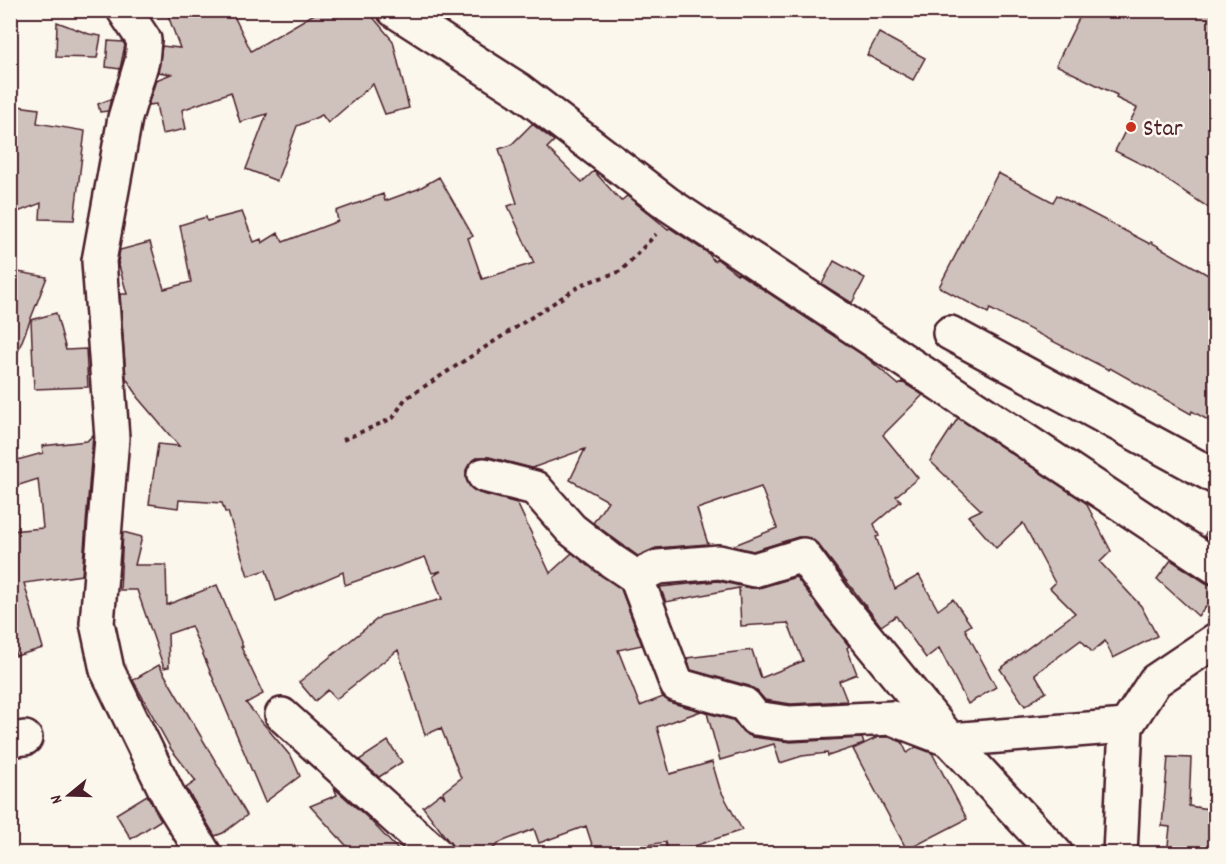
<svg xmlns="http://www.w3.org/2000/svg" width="1226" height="864" viewBox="0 0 1226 864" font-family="Dekko,sans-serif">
<rect width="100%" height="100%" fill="#fbf7ec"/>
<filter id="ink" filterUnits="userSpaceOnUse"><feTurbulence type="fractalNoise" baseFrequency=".0167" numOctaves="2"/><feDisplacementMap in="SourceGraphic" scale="12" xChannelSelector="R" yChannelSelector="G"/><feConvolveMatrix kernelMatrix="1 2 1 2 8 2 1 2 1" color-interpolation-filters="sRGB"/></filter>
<g filter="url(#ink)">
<g fill="#cfc2bc" stroke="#4a1f2b" stroke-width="1.5">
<polygon points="166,10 231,10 251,51 321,10 367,10 393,41 409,108 385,114 373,84 328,123 322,115 297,126 277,181 246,169 267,114 240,122 231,92 182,110 186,129 162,134 156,104 148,105 156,80 171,74 158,72 162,46 180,48"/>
<polygon points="1083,10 1215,10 1215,139 1207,156 1215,162 1215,212 1149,168 1115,151 1137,108 1116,98 1117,95 1056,65"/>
<polygon points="57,22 89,34 101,36 97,58 56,57"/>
<polygon points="879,33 925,58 913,80 867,55"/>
<polygon points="108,41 123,42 125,45 120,69 106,67"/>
<polygon points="111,99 108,111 100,112 98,104"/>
<polygon points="10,105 39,109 37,123 85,131 74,220 40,219 41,203 10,215"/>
<polygon points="532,124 554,141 547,148 582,182 594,171 621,201 627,196 668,229 670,228 708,253 714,261 717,259 737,274 738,273 866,357 899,385 902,382 923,395 883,435 918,478 896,496 901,501 874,524 879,536 876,537 895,589 919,575 938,610 953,599 971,625 965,629 996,687 968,704 939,648 926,658 896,616 881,626 818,544 810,538 798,537 753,551 732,546 777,528 761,487 697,509 708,544 656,548 638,556 593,523 608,501 570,480 585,449 532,468 489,457 478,457 471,462 466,470 466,479 471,488 479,493 517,503 550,573 572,553 621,589 642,645 618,650 640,706 663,697 672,703 701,711 657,727 670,774 712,762 720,789 742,830 671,854 668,854 665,842 595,854 586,826 539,843 534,829 501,842 490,851 492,854 458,854 423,807 441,793 445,798 443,792 461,778 441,728 425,735 398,650 336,699 328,690 315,701 299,682 381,616 442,599 433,576 441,571 432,573 425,557 345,585 343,572 276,601 266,570 248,576 228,512 225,512 222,503 179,500 178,508 149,504 158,444 179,446 137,397 138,396 126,378 120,294 127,294 118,262 120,250 150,242 164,289 191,282 180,225 206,217 207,221 242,212 254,242 261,239 262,243 278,233 283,242 338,221 336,211 383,194 385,201 418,189 439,177 473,236 468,238 482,279 534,263 508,206 517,203 499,149 511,145"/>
<polygon points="998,173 1053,202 1057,195 1150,244 1151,242 1215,279 1215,424 1192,411 1191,414 1110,368 1109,370 990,309 988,313 939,287"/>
<polygon points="834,261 865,278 852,303 822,284"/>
<polygon points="18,272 47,277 15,359 10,358 10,325"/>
<polygon points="56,313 66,350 86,349 88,387 34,389 31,320"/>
<polygon points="958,418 1086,503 1111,551 1100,562 1141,606 1157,636 1113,658 1105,641 1092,652 1081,640 1035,674 1046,692 1025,706 1000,669 1075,613 1050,588 1055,583 1023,523 996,548 968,516 981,510 930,461"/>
<polygon points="93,435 82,575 24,583 43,648 16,656 10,637 10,531 43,528 38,479 10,488 10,462 43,453 42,446 87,441"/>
<polygon points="1215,519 1215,544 1204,536"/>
<polygon points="123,532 142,537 135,565 166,565 167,605 217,585 243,647 241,647 263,694 246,703 292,758 300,776 265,802 191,626 168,634 169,667 164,668 137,590 120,590"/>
<polygon points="1171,560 1206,583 1215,586 1215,596 1198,616 1157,579"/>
<polygon points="796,577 849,646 847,648 857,674 839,681 847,701 791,704 765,700 758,692 749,686 691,670 687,658 752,650 761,678 803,661 788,623 741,626 739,588 666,602 660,587 718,581 750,588 759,588"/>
<polygon points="159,665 247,815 223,833 215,836 186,788 196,781 171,749 133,680"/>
<polygon points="707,713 733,720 741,730 752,737 791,742 862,738 864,744 828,756 827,753 802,756 780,763 774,744 720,760"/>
<polygon points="878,737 889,737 902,742 907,753 916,747 932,753 967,819 907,850 853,749"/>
<polygon points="388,741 402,762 379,777 359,760"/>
<polygon points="1168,757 1191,758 1189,806 1215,810 1215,854 1167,854 1170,827 1162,826"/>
<polygon points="334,788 368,818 402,854 354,854 310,806 337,795"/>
<polygon points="147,795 161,820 131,839 116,814"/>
</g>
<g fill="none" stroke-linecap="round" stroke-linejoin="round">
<g stroke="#4a1f2b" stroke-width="38">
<g id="minor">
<polyline points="124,10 144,40 142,61 125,118 99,261 112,438 97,623 107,670 170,799 204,854"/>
<polyline points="394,10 519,90 668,204 1216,567"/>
<polyline points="950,333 1216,477"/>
<polyline points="484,475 535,488 571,529 612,561 636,577 658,567 719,562 754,570 803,555 839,604 950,740 1056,854"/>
<polyline points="636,577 677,685 744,704 755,718 790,723 892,718 950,740 1126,726"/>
<polyline points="282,715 436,854"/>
<polyline points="10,740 25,738"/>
<polyline points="1120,854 1126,726 1155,681 1216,640"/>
</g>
</g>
<polyline stroke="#4a1f2b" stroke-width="4" stroke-dasharray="4.5 4.5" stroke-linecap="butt" points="343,440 393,418 405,399 583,284 621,271 656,234"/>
<use href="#minor" stroke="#fbf7ec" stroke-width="33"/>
</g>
</g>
<circle fill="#c8321e" stroke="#fbf7ec" stroke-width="2" cx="1131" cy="127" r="6"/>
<g text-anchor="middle" stroke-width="5" stroke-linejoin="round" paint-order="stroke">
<g font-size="24" fill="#4a1f2b" stroke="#fbf7ec" text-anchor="start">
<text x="1143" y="135">Star</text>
</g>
</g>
<rect width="1226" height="864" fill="none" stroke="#fbf7ec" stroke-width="36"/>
<rect x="18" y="18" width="1190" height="828" fill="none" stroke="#4a1f2b" stroke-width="2" filter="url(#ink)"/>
<g transform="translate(69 795) rotate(251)" stroke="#fbf7ec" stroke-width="4.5" paint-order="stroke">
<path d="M0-4.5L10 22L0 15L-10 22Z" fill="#4a1f2b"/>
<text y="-9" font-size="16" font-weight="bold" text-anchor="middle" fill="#4a1f2b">N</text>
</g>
</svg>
